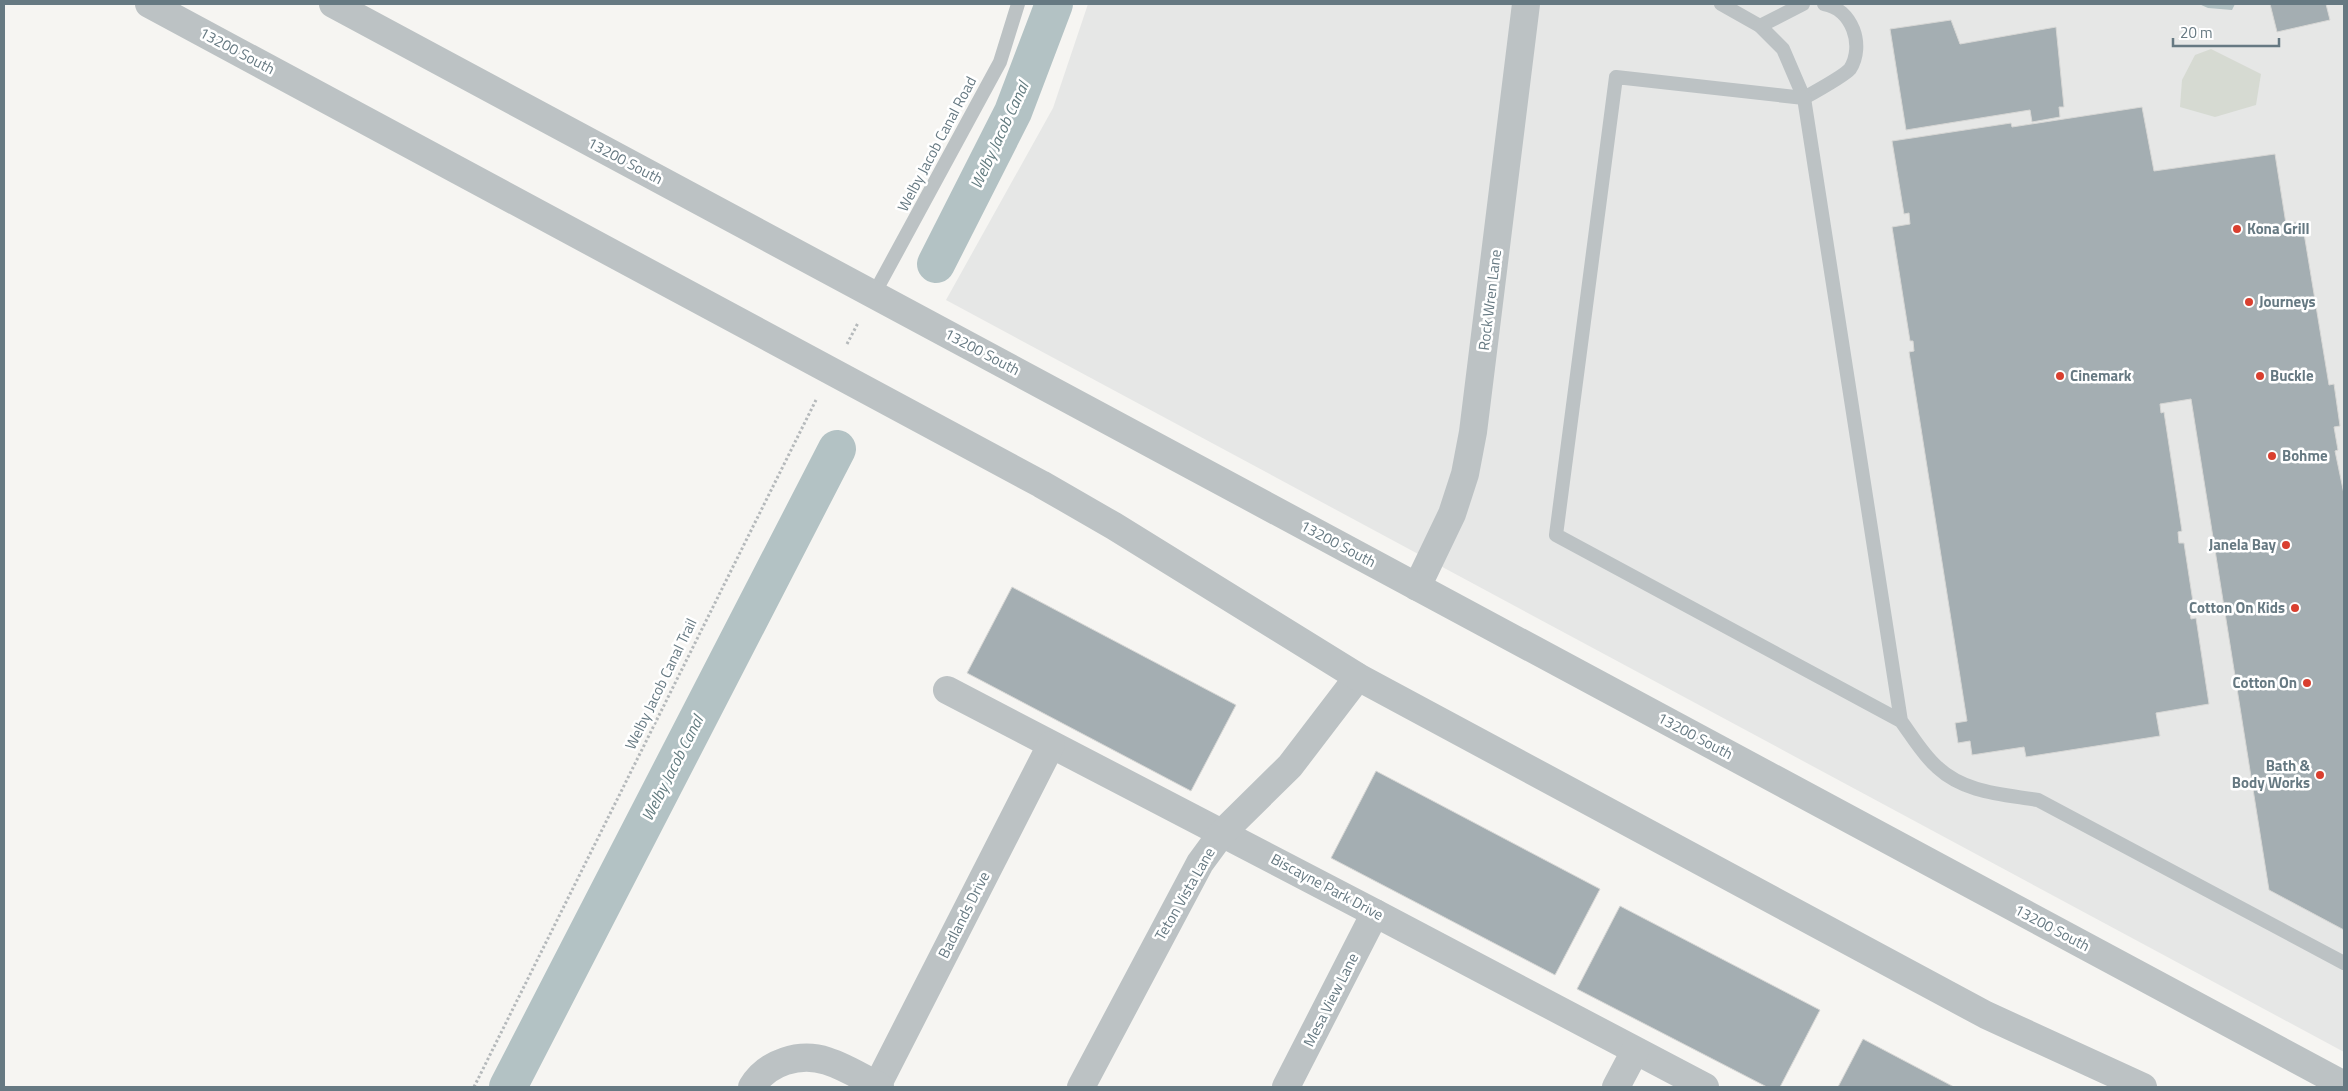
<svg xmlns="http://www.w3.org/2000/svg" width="2348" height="1091" viewBox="0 0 2348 1091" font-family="'Titillium Web',sans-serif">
<rect width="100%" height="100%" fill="#f6f5f2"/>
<polygon fill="#e6e7e6" points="1088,4 2344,4 2344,1052 946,300 1053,108"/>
<polygon fill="#d6dad2" points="2211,49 2261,74 2256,105 2215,117 2180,107 2182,80 2195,55"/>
<polygon fill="#b3c2c4" points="2199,4 2235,4 2232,10 2208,8"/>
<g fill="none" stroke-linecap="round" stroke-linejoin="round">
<g stroke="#b3c2c4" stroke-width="38">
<polyline points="936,264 1013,112 1054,4"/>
<polyline points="508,1087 837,449"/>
</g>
</g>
<g fill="#a4aeb2" stroke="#d7d7d5">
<polygon points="2270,4 2326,4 2330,20 2277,32"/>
<polygon points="1951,20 1960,44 2056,27 2064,107 2059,107 2060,117 2032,122 2030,110 1906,130 1890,29"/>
<polygon points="2142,107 2154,171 2275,154 2286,224 2302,221 2329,385 2334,384 2340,426 2334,427 2338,450 2335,451 2344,494 2344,930 2269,890 2191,399 2160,404 2161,413 2164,412 2182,531 2178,532 2179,543 2184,543 2193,602 2188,603 2191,619 2196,618 2209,704 2156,713 2160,736 2026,757 2024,747 1972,755 1970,741 1958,743 1955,723 1967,721 1909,352 1914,351 1913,341 1910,341 1892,227 1910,224 1909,213 1904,214 1892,141 2011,123 2012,127"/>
<polygon points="1012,587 1236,705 1191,791 967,673"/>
<polygon points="1376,771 1600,889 1555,975 1331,858"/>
<polygon points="1620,906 1820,1010 1780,1087 1767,1087 1577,989"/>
<polygon points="1863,1039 1954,1087 1838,1087"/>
</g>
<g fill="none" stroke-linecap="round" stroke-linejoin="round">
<g stroke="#b5b9bb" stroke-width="3" stroke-dasharray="2.5 2.5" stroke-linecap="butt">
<polyline points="847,344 858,323"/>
<polyline points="474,1087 816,400"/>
</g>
<g stroke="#bcc2c4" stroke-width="14">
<path d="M 1721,4 L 1760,26 L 1783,49 L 1804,98 C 1813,93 1845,75 1850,69 C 1865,45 1852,9 1824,4"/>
<polyline points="1760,26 1803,4"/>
<polyline points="874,294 1000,62 1018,4"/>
<path d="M 1901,721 L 1804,98 L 1616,77 L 1556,535 L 1901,721 C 1912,736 1923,755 1937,767 C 1965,793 2002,794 2038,800 L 2344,963"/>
</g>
<g stroke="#bcc2c4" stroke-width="28">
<polyline points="1417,587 1452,514 1465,474 1473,432 1526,4"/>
<polyline points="947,690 1375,913 1705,1087"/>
<polyline points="877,1086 1051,745"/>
<path d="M 752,1087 C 767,1062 800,1052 827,1061 C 846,1067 863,1078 880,1087"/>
<polyline points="1081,1087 1200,863 1222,833 1290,766 1358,677"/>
<polyline points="1286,1087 1375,913"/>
<polyline points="1616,1087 1635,1051"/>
</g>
<g stroke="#bcc2c4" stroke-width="28">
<polyline points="149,4 1041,484 1114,526 1358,677 1986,1015 2143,1087"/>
<polyline points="333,4 2344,1085"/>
</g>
</g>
<g fill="#d93f2f" stroke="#fff" stroke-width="2">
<circle cx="2237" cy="229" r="5"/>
<circle cx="2249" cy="302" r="5"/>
<circle cx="2060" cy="376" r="5"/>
<circle cx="2260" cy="376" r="5"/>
<circle cx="2272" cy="456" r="5"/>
<circle cx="2286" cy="545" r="5"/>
<circle cx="2295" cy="608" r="5"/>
<circle cx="2307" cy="683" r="5"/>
<circle cx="2320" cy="775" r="5"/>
</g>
<g text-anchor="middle" stroke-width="5" stroke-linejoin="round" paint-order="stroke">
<g font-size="15" fill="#667982" stroke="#fff">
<text transform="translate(237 51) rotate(28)" y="5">13200 South</text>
<text transform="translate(937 144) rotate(-62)" y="5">Welby Jacob Canal Road</text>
<text transform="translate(625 161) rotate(28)" y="5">13200 South</text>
<text transform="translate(1490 300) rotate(-83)" y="5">Rock Wren Lane</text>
<text transform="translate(982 352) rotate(28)" y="5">13200 South</text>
<text transform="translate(1338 544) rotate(28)" y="5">13200 South</text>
<text transform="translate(661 684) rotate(-64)" y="5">Welby Jacob Canal Trail</text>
<text transform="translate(1695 736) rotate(28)" y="5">13200 South</text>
<text transform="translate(1327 887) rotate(28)" y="5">Biscayne Park Drive</text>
<text transform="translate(1185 894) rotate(-60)" y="5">Teton Vista Lane</text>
<text transform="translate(964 915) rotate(-63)" y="5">Badlands Drive</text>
<text transform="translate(2052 928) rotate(28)" y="5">13200 South</text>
<text transform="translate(1331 1000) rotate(-63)" y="5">Mesa View Lane</text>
</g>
<g font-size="15" font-weight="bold" fill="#667982" stroke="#fff" text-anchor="start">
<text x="2247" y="234">Kona Grill</text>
<text x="2259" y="307">Journeys</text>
<text x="2070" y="381">Cinemark</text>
<text x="2270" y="381">Buckle</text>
<text x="2282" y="461">Bohme</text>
<text x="2276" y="550" text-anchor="end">Janela Bay</text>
<text x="2285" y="613" text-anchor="end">Cotton On Kids</text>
<text x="2297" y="688" text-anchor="end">Cotton On</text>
<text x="2310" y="771" text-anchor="end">Bath &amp;<tspan x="2310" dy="17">Body Works</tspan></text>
</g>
<g font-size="16" font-style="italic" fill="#627b7f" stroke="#fff">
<text transform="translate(999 135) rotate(-65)" y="6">Welby Jacob Canal</text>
<text transform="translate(672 768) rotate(-63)" y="6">Welby Jacob Canal</text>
</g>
</g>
<rect width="2348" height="1091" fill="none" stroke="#667982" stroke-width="10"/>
<path d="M2173 38v8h106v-8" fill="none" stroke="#667982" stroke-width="2.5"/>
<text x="2180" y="38" font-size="15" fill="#667982" stroke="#ffffff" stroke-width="4" paint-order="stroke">20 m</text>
</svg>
